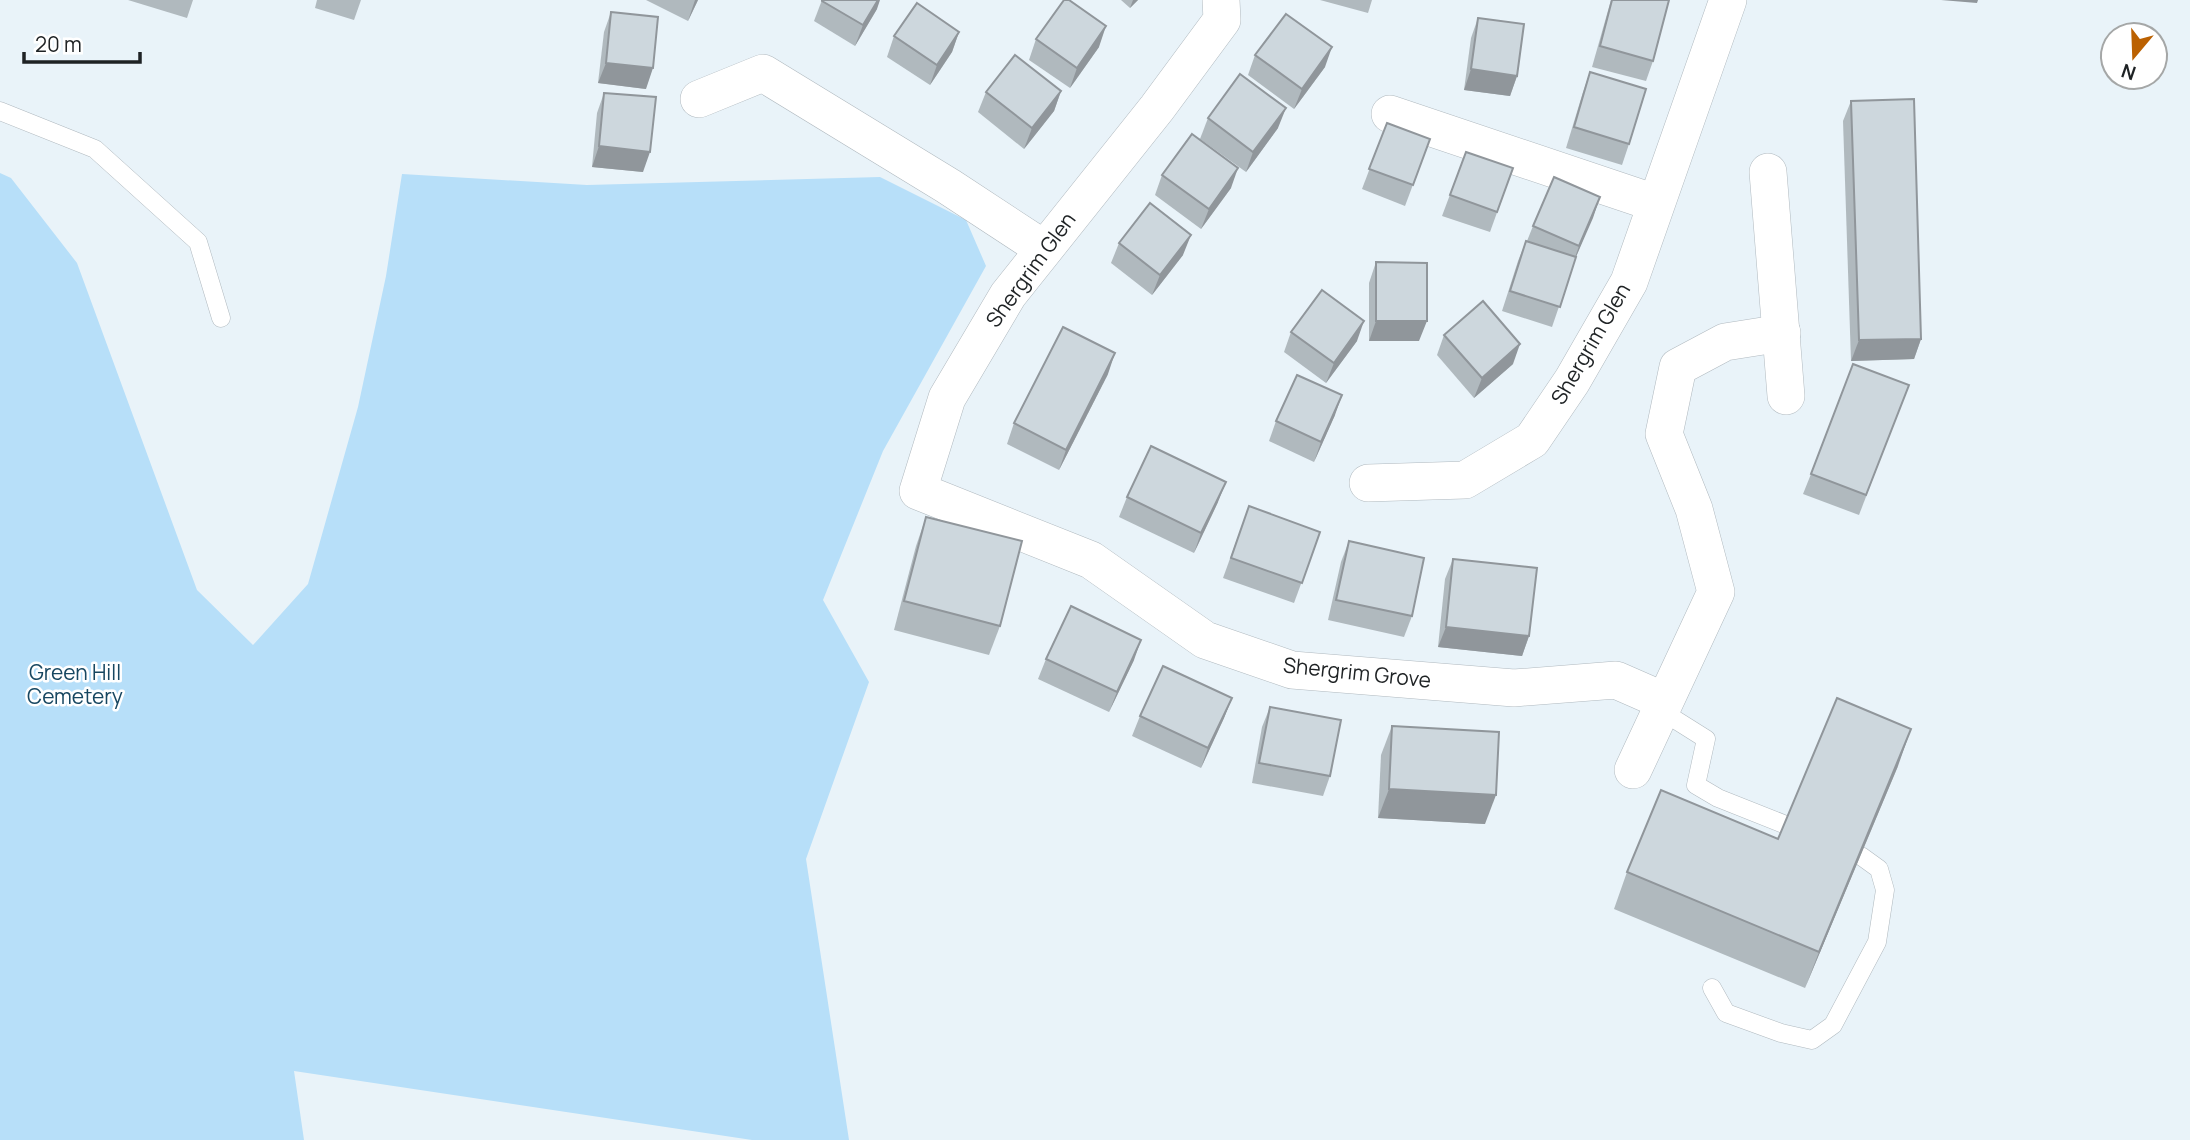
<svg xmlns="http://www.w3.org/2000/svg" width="2190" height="1140" viewBox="0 0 2190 1140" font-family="Manrope,sans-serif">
<rect width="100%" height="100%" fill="#e9f3f9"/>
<polygon fill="#b7dff9" points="0,173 11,178 77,263 197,590 253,645 308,584 358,407 386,276 402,174 587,185 880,177 966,220 986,266 883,451 823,600 869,682 806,859 849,1140 752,1140 294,1071 304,1140 0,1140"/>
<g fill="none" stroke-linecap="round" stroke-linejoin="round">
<g stroke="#b0b9bf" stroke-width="19">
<g id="service">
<polyline points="0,111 95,149 198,242 221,318"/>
<polyline points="1665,702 1671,717 1706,739 1696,785 1718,798 1786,825"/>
<polyline points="1712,988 1726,1013 1781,1033 1812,1040 1833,1025 1877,942 1885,890 1879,869 1861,856"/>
</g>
</g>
<g stroke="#b0b9bf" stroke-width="38">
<g id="minor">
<polyline points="1221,0 1222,20 1157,108 1008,295 947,398 918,491 1091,560 1205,640 1292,670 1514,688 1616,680 1664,701"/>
<polyline points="699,99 763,73 948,186 1044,249"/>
<polyline points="1390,114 1655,203"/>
<polyline points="1768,172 1786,396"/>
<polyline points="1368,483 1465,480 1532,440 1572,381 1629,282 1728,0"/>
<polyline points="1633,770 1716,592 1694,509 1664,434 1678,367 1725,342 1782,333"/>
</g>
</g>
<use href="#service" stroke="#fff" stroke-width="18"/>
<use href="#minor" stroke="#fff" stroke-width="37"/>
</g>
<g fill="#b0b9be">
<polygon points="128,0 193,0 187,18"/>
<polygon points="317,0 361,0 354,20 315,8"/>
<polygon points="646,0 698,0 688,21"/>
<polygon points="822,0 877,9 855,46 814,21"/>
<polygon points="1121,0 1138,0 1130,8"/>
<polygon points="1320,0 1372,0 1368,13"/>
<polygon points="1611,0 1669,0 1653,61 1646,81 1592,67"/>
<polygon points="611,12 646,89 598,83 604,32"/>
<polygon points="1478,18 1517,76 1510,96 1464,90 1471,38"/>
<polygon points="959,32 952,52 930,85 887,57 894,36"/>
<polygon points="1036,39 1099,47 1070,88 1029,60"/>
<polygon points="1255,55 1325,67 1294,109 1248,75"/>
<polygon points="1590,72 1629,144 1622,165 1566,148 1583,92"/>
<polygon points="1061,91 1054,111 1024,149 978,112 986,92"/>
<polygon points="604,93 643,172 592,167 597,113"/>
<polygon points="1851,101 1921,339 1914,359 1851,361 1843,121"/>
<polygon points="1208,118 1278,128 1246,172 1200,139"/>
<polygon points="1387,123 1430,139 1405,206 1362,189"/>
<polygon points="1466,152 1513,168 1490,232 1442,216"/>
<polygon points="1162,175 1231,188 1201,229 1155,195"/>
<polygon points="1600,197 1576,257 1552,327 1502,311 1518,261 1526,241 1527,241 1533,226"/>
<polygon points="1119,243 1183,255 1152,295 1111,263"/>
<polygon points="1376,262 1419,341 1369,341 1369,283"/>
<polygon points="1291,332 1357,341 1326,383 1284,352"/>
<polygon points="1444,335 1513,364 1474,398 1437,355"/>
<polygon points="1108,374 1059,470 1007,444 1014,423"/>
<polygon points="1901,405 1859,515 1803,494 1811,474"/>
<polygon points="1335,415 1314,462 1269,441 1276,421"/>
<polygon points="1127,497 1218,502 1194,553 1119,517"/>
<polygon points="1249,506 1320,532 1294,603 1223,578"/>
<polygon points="926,517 1000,626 989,655 894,630 916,546"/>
<polygon points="1349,541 1412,616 1404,637 1328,620 1341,562"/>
<polygon points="1453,559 1529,636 1522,656 1438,647 1445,579"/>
<polygon points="1046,659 1134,660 1109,712 1038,679"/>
<polygon points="1232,698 1224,718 1201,768 1132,736 1140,716"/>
<polygon points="1270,707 1330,776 1323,796 1252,783 1262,727"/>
<polygon points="1392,726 1485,824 1378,818 1381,755"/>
<polygon points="1898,766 1805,988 1614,909 1627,872 1778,839"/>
</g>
<g fill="#90969b">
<polygon points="695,0 698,0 688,21"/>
<polygon points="878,0 880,0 877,9 855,46 863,25"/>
<polygon points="1133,0 1138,0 1130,8"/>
<polygon points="1941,0 1978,0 1977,3"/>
<polygon points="1106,26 1099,47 1070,88 1077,68"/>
<polygon points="959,32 952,52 930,85 937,65"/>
<polygon points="1332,47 1325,67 1294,109 1302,89"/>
<polygon points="606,63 653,68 646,89 598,83"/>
<polygon points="1471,69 1517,76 1510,96 1464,90"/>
<polygon points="1061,91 1054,111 1024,149 1032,128"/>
<polygon points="1286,108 1278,128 1246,172 1253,152"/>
<polygon points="599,146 650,152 643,172 592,167"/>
<polygon points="1238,168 1231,188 1201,229 1209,209"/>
<polygon points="1600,197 1593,218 1572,266 1579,246"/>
<polygon points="1191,235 1183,255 1152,295 1160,275"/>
<polygon points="1364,321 1357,341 1326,383 1334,363"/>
<polygon points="1376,321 1427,321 1419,341 1369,341"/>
<polygon points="1921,339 1914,359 1851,361 1859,340"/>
<polygon points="1520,344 1513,364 1474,398 1482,378"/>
<polygon points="1115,353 1108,374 1059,470 1066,450"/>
<polygon points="1342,395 1335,415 1314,462 1321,442"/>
<polygon points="1226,482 1218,502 1194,553 1201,533"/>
<polygon points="1446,627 1529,636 1522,656 1438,647"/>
<polygon points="1141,640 1134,660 1109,712 1117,692"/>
<polygon points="1232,698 1224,718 1201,768 1208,748"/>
<polygon points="1911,729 1898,766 1805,988 1819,952"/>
<polygon points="1389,789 1496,795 1485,824 1378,818"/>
</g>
<g fill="#cdd7dd" stroke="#90969b" stroke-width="2">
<polygon points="822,0 878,0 863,25 822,1"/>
<polygon points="1064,0 1069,0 1106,26 1077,68 1036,39"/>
<polygon points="1612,0 1669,0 1653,61 1600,46"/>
<polygon points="917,3 959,32 937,65 894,36"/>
<polygon points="611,12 658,17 653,68 606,63"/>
<polygon points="1286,14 1332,47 1302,89 1255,55"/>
<polygon points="1478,18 1524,24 1517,76 1471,69"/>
<polygon points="1015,55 1061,91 1032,128 986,92"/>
<polygon points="1590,72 1646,89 1629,144 1574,127"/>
<polygon points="1240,74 1286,108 1253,152 1208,118"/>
<polygon points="604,93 656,97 650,152 599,146"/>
<polygon points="1914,99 1921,339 1859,340 1851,101"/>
<polygon points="1387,123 1430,139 1413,185 1369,169"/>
<polygon points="1192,134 1238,168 1209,209 1162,175"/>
<polygon points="1466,152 1513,168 1497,212 1450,195"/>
<polygon points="1554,177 1600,197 1579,246 1533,226"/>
<polygon points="1150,203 1191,235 1160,275 1119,243"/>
<polygon points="1526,241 1576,257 1560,307 1510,291"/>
<polygon points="1376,262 1427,263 1427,321 1376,321"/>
<polygon points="1322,290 1364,321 1334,363 1291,332"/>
<polygon points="1483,301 1520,344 1482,378 1444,335"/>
<polygon points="1063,327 1115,353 1066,450 1014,423"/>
<polygon points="1853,364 1909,385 1866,495 1811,474"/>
<polygon points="1297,375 1342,395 1321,442 1276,421"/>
<polygon points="1151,446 1226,482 1201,533 1127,497"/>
<polygon points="1249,506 1320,532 1302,583 1231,558"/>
<polygon points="926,517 1022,541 1000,626 904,601"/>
<polygon points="1349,541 1424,558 1412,616 1336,600"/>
<polygon points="1453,559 1537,568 1529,636 1446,627"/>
<polygon points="1071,606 1141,640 1117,692 1046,659"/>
<polygon points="1163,666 1232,698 1208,748 1140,716"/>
<polygon points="1837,698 1911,729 1819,952 1627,872 1661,790 1778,839"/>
<polygon points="1270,707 1341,720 1330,776 1259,763"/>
<polygon points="1392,726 1499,732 1496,795 1389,789"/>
</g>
<g text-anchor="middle" stroke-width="5" stroke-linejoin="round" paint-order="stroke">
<g font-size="21" fill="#1e2224" stroke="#fff">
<text transform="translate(1031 270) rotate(-54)" y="7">Shergrim Glen</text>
<text transform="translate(1591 344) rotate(-60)" y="7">Shergrim Glen</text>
<text transform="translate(1357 673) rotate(6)" y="7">Shergrim Grove</text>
</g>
<g font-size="21" fill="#174761" stroke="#fff">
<text x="75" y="680">Green Hill<tspan x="75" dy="24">Cemetery</tspan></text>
</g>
</g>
<g transform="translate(2134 56) rotate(199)"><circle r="33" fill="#ffffff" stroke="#a5a7a7" stroke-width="2"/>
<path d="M0-5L12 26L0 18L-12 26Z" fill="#bb6101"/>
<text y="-10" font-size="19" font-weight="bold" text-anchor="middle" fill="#1e2224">N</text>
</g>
<path d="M24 52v10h116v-10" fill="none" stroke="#1e2224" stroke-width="3.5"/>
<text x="35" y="52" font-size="21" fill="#1e2224" stroke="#ffffff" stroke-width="5" paint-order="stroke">20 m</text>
</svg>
